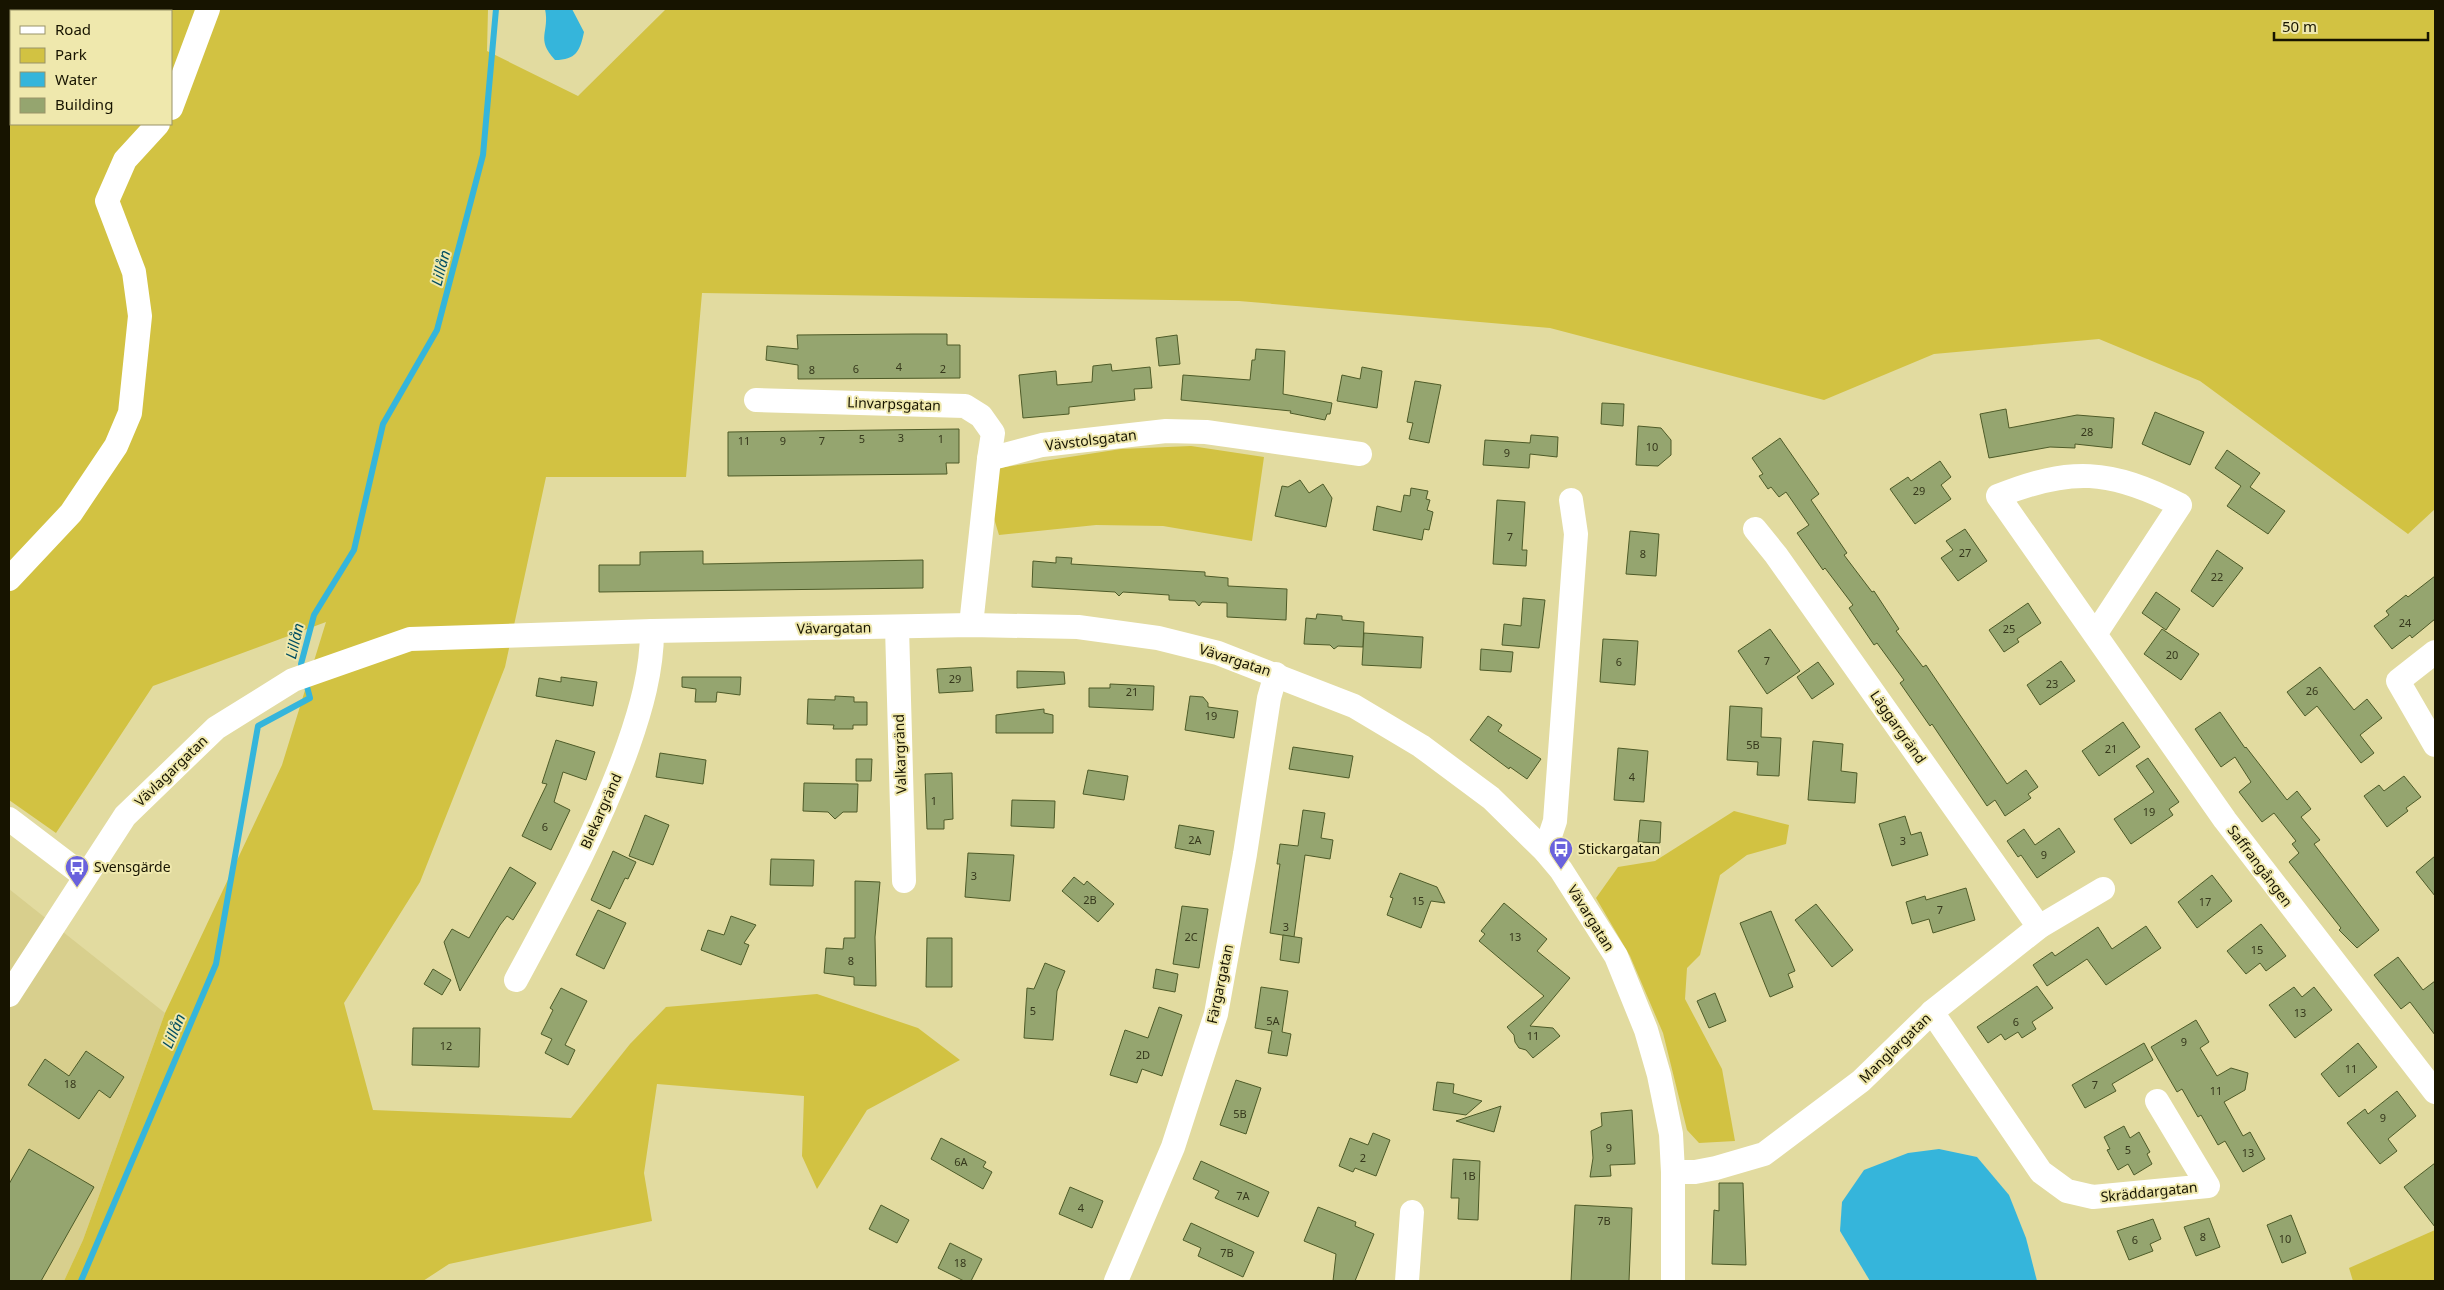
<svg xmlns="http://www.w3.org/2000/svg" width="2444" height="1290" viewBox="0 0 2444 1290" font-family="'Noto Sans',sans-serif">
<rect width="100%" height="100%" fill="#e2dba0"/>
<polygon fill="#d8cf8d" points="9,889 165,1013 83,1240 64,1281 9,1281"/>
<g fill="#d2c242" fill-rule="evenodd">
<path d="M 9,9 L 488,9 L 487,51 L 578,96 L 666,9 L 2435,9 L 2435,509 L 2408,534 L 2200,381 L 2099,339 L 1934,354 L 1824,400 L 1550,328 L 1239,301 L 702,293 L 686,477 L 546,477 L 505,667 L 420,882 L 344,1003 L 373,1110 L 571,1118 L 630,1044 L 666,1007 L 817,994 L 918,1028 L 960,1060 L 867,1110 L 817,1189 L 802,1156 L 804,1096 L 657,1084 L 644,1173 L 652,1221 L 449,1264 L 423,1281 L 64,1281 L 83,1240 L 165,1013 L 282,765 L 326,622 L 153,686 L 56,833 L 9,800 ZM 11,11 L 171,11 L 171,124 L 11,124 Z"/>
<polygon points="1191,446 1264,457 1252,541 1163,526 1096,525 999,535 992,512 999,468 1121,449"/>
<polygon points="1734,811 1789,825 1786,844 1747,855 1720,875 1700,955 1687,968 1685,999 1722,1069 1735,1141 1699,1143 1687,1130 1663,1033 1630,956 1596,898 1618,867 1655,861"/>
<polygon points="2435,1230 2435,1281 2353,1281 2349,1268"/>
</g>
<g fill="#35b5db">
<path d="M 545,9 L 572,9 L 584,32 C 580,51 576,60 555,60 C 535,38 550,33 545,9 Z"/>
<polygon points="1939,1149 1977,1157 2009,1195 2026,1238 2037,1281 1870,1281 1840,1231 1842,1202 1864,1170 1908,1153"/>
</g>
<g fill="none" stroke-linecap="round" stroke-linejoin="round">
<polyline stroke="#35b5db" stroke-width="6" points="81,1281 216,964 258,726 310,698 301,664 314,615 354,550 383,424 437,330 483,155 496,9"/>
</g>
<g fill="#95a56f" stroke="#4e5b28">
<polygon points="913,334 947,334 947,345 960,345 960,378 798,379 798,365 766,360 767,346 798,349 797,335"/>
<polygon points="1177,335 1180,364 1159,366 1156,338"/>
<polygon points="1256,349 1285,351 1283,394 1332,403 1330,414 1327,414 1325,420 1290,413 1291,411 1181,400 1183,375 1250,380 1252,360 1255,360"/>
<polygon points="1111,364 1112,371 1150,367 1152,388 1134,389 1135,400 1069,407 1069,414 1023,418 1019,375 1056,371 1057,385 1092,382 1093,366"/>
<polygon points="1362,367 1382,371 1377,408 1337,401 1342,375 1360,379"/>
<polygon points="1415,381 1441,385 1429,443 1409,439 1413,423 1407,422"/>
<polygon points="1602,403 1624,404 1623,426 1601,424"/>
<polygon points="2006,409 2009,428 2077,415 2114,418 2112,448 2075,444 2075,448 2050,447 1989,458 1980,414"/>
<polygon points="2155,412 2204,432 2190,465 2142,444"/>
<polygon points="1638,426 1661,428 1671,440 1671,455 1658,466 1636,465"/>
<polygon points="959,429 959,463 946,463 947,474 728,476 728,432"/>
<polygon points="1531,435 1558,437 1557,457 1530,454 1529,468 1483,465 1485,440 1530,443"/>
<polygon points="1780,438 1819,494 1811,500 1847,553 1844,555 1872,592 1874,591 1899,629 1896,631 1923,667 1926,665 2007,784 2026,770 2038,787 2028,794 2031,798 2005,816 1995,800 1987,806 1932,724 1930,726 1900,683 1904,680 1877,643 1874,645 1849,608 1853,605 1825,568 1823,570 1797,533 1809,525 1786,492 1779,497 1771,487 1768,489 1759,476 1763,474 1752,458"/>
<polygon points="2227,450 2260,473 2250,487 2285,511 2268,534 2227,506 2241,486 2215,468"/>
<polygon points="1940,461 1951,477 1941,485 1951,499 1915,524 1890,489 1908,477 1911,481"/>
<polygon points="1300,480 1309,493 1323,484 1332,498 1326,527 1275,516 1282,486 1288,487"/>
<polygon points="1411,488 1428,491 1426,499 1430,500 1427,510 1433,512 1429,530 1424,529 1422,540 1373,530 1377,506 1401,512 1404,495 1410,496"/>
<polygon points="1497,500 1525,502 1522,550 1527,550 1526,566 1493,564"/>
<polygon points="1965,529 1987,561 1958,581 1941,558 1953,550 1946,541"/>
<polygon points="1630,531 1659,534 1656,576 1626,574"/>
<polygon points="2217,550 2243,568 2213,607 2191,591"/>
<polygon points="703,551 703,564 923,560 923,588 599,592 599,565 640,565 640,552"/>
<polygon points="1056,557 1072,558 1071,564 1205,572 1205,576 1228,578 1228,586 1287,589 1286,620 1227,617 1227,603 1202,602 1199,606 1195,601 1169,600 1169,595 1123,592 1119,596 1115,592 1032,587 1033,561 1056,563"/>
<polygon points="2435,576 2435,619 2412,638 2410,635 2392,649 2374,626 2389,615 2386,611 2406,595 2408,597"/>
<polygon points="2156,592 2180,609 2166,630 2142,613"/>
<polygon points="1523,598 1545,600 1539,648 1502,645 1504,624 1521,626"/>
<polygon points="2028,603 2041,623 2017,639 2019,642 2004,652 1989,630"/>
<polygon points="1317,614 1342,616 1342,620 1364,622 1363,647 1338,646 1334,649 1330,645 1304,644 1306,618 1316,619"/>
<polygon points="1770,629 1800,671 1767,694 1738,651"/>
<polygon points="2162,629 2199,654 2181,680 2144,654"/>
<polygon points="1364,633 1423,637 1421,668 1362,665"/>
<polygon points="1603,639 1638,641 1635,685 1600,682"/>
<polygon points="1481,649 1513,652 1511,672 1480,670"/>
<polygon points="2061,661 2075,681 2040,705 2027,685"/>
<polygon points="1818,662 1834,684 1812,699 1797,677"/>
<polygon points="971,667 973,691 939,693 937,669"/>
<polygon points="2320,667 2354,710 2367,699 2382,718 2360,735 2374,753 2361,763 2317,706 2305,716 2287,692"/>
<polygon points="1017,671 1064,672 1065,684 1017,688"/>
<polygon points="561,677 597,682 593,706 536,696 539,678 561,682"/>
<polygon points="682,677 741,677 740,695 717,692 716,702 695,702 696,689 682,687"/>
<polygon points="1110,684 1154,686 1153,710 1089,707 1089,688 1110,688"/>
<polygon points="835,696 854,697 854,702 867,702 867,725 853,725 853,729 833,729 834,725 807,724 808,699 835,700"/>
<polygon points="1190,696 1203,697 1208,703 1208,707 1238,711 1234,738 1185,730"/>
<polygon points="1730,706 1762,708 1761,737 1781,738 1779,776 1757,775 1758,762 1727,760"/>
<polygon points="1044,709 1044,713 1053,715 1053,733 996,733 996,715"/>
<polygon points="2220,712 2245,748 2246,747 2287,800 2297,791 2311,809 2301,817 2320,840 2314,844 2379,930 2357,948 2339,930 2341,928 2289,862 2299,853 2292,844 2296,841 2274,813 2262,822 2239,792 2251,782 2235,757 2221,767 2195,729"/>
<polygon points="1488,716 1502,725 1498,731 1541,759 1527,779 1510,767 1509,769 1470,740"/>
<polygon points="2123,722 2140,747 2099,776 2082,751"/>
<polygon points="556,740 595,752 586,780 563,772 554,802 570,810 551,850 522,836 547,784 542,783"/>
<polygon points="1813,741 1843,744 1841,771 1857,773 1855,803 1808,800"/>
<polygon points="1293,747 1353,756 1349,778 1289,769"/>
<polygon points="1618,748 1648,751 1644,802 1614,800"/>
<polygon points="660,753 706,760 703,784 656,777"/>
<polygon points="2148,758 2179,802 2169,809 2173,815 2131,844 2114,819 2154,792 2136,766"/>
<polygon points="856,759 872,759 871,781 856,781"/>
<polygon points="1088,770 1128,776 1124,800 1083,794"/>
<polygon points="952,773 953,819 944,820 944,829 927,829 925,774"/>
<polygon points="2404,776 2421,797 2406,808 2408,811 2387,827 2364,796 2379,785 2384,791"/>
<polygon points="804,783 858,784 857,812 843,812 835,819 828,812 803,811"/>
<polygon points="1012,800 1055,801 1054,828 1011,826"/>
<polygon points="1303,810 1325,813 1321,838 1333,840 1330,859 1305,855 1294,937 1270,933 1280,864 1277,864 1280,844 1298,846"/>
<polygon points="645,815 669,825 653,865 629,856"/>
<polygon points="1905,816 1911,835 1921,832 1928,855 1892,866 1879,824"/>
<polygon points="1640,820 1661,822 1660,843 1638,842"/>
<polygon points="1179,825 1214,831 1210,855 1175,848"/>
<polygon points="2059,828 2075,852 2037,878 2021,855 2018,857 2007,841 2024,829 2035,845"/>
<polygon points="613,851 636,862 628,879 625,878 610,909 591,900"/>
<polygon points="968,853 1014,855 1010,901 965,897"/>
<polygon points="2435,856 2435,896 2416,872"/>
<polygon points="771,859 814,860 813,886 770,885"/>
<polygon points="510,867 536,883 513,920 507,916 500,925 460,991 444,942 452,929 469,938"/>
<polygon points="1400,873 1437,887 1445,903 1431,901 1421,928 1387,915 1393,898 1390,897"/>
<polygon points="2212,875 2232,901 2197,928 2178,902"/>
<polygon points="1074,877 1084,885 1087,881 1114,904 1098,922 1062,891"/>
<polygon points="855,881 880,882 875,937 876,986 854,985 854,977 824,973 826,948 843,949 844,938 855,938"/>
<polygon points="1966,888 1975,920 1933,933 1929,919 1912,924 1906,902 1925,896 1926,900"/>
<polygon points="1504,903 1547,939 1537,951 1570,978 1530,1026 1553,1028 1560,1036 1533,1058 1526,1050 1519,1048 1515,1042 1514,1035 1507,1027 1544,996 1479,941 1485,934 1481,931"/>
<polygon points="1816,904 1853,950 1832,967 1795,920"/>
<polygon points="1182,906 1208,909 1199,968 1173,964"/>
<polygon points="598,910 626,923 604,969 576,955"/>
<polygon points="1771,911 1795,971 1788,974 1793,987 1770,997 1740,923"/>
<polygon points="731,916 756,925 744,943 749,945 741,965 701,950 708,930 724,935"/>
<polygon points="2261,924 2286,956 2266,971 2260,963 2246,974 2227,951"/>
<polygon points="2146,926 2161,948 2106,985 2087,959 2047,986 2033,965 2052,952 2055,956 2098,927 2112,949"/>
<polygon points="1283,935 1302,938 1299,963 1280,960"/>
<polygon points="927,938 952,938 952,987 926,987"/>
<polygon points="2398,957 2423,990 2435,981 2435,1035 2410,1002 2401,1009 2374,975"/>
<polygon points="1045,963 1065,971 1057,991 1053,1040 1024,1038 1027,988 1034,989"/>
<polygon points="433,969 451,980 442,995 424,984"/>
<polygon points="1156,969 1178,974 1175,992 1153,988"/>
<polygon points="2037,986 2053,1008 2032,1022 2036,1029 2022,1038 2018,1032 2005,1040 2001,1034 1988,1043 1977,1027"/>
<polygon points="1261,987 1288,991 1282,1032 1291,1034 1287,1056 1268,1053 1272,1031 1255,1028"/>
<polygon points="2294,987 2302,997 2314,987 2332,1010 2295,1038 2269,1005"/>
<polygon points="561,988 587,1001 565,1045 575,1050 568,1065 545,1053 552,1039 541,1034 553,1010 550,1008"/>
<polygon points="1715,993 1726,1021 1709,1028 1697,1001"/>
<polygon points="1159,1007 1182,1015 1162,1076 1142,1069 1137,1083 1110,1075 1125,1030 1148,1038"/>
<polygon points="2196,1020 2209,1042 2200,1048 2217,1076 2231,1068 2248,1073 2245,1090 2224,1102 2243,1136 2250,1132 2265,1159 2243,1172 2225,1141 2218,1145 2201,1115 2198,1117 2182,1089 2177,1092 2151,1047"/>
<polygon points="413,1028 480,1028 479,1067 412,1065"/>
<polygon points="2144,1043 2153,1060 2112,1084 2116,1091 2085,1108 2072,1085"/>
<polygon points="2358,1043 2377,1067 2339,1097 2321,1074"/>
<polygon points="86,1051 124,1077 110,1098 99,1090 79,1119 28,1085 45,1059 69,1076"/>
<polygon points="1236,1080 1261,1088 1246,1134 1220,1125"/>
<polygon points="1437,1082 1454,1084 1453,1093 1482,1101 1466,1115 1433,1110"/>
<polygon points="2397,1091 2416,1116 2388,1139 2397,1151 2380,1164 2347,1123 2365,1109 2368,1114"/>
<polygon points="1501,1106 1494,1132 1456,1121"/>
<polygon points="1632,1110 1635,1164 1610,1165 1611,1176 1590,1177 1593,1158 1591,1131 1602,1126 1601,1113"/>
<polygon points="2124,1126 2130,1138 2139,1132 2150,1152 2147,1154 2152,1164 2134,1175 2128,1164 2118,1170 2107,1150 2110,1149 2104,1137"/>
<polygon points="1373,1133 1390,1140 1376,1176 1355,1168 1353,1172 1339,1166 1350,1138 1368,1145"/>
<polygon points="941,1138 986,1162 983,1167 992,1172 983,1189 931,1159"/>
<polygon points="29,1149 94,1187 41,1281 9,1281 9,1184"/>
<polygon points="1453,1159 1480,1161 1478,1220 1458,1219 1459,1198 1451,1198"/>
<polygon points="1201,1161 1269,1192 1258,1217 1215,1198 1219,1191 1193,1179"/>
<polygon points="2435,1163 2435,1227 2404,1187"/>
<polygon points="1719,1183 1743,1183 1746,1265 1712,1264 1714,1210 1719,1211"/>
<polygon points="1070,1187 1103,1201 1092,1228 1059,1214"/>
<polygon points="881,1205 909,1220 897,1243 869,1229"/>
<polygon points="1575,1205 1632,1208 1629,1281 1571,1281"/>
<polygon points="1318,1207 1356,1222 1355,1226 1374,1234 1355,1281 1333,1281 1336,1254 1304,1241"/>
<polygon points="2291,1215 2306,1253 2282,1263 2267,1225"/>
<polygon points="2209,1218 2220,1247 2196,1256 2184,1227"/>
<polygon points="2153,1219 2161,1239 2150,1244 2153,1251 2129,1260 2117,1231"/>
<polygon points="1191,1223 1254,1252 1243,1277 1198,1256 1201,1248 1183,1240"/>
<polygon points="950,1243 982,1259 971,1281 964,1281 938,1268"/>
</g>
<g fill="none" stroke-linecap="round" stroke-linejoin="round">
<g stroke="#fff" stroke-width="24">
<polyline points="171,108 208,9"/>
<polyline points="756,400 965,406 981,416 993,433 989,459"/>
<polyline points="1755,529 1776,555 2039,927"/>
<polyline points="9,579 71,513 116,446 130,413 140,316 134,272 107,201 125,160 158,124"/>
<polyline points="971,625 989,459 1042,445 1166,431 1206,432 1360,454"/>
<polyline points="897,627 904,881"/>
<path d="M 2096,633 L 2180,505 C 2110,469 2070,467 1998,496 L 2225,820 L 2435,1092"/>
<polyline points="2435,652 2398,681 2435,745"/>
<polyline points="9,819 84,876"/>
<polyline points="1545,851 1555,821 1576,534 1571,500"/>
<path d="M 516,980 C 557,904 599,828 628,746 C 641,709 652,671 652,631"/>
<polyline points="9,995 125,816 216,728 293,680 410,639 652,631 971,625 1078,627 1158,638 1218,653 1354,706 1421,746 1491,798 1545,851 1561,870 1616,956 1646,1030 1659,1075 1671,1134 1673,1172 1673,1281"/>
<polyline points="1932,1012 2041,1172 2067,1191 2093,1197 2208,1186 2157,1101"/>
<polyline points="1673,1172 1695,1172 1716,1168 1764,1154 1861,1081 1932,1012 2039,927 2103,889"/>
<polyline points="1116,1281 1173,1147 1216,1014 1245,854 1269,698 1276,674"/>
<polyline points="1407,1281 1412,1212"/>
</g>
</g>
<defs>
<g id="bus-pin" transform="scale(1.25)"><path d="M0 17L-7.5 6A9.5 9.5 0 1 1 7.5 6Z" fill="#6a62dc" stroke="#efe8ad"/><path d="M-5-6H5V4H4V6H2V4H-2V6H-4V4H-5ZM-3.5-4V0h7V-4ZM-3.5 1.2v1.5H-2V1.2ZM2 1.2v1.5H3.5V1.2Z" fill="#fff"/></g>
</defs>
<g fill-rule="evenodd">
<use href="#bus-pin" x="1561" y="849"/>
<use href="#bus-pin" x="77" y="867"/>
</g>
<g text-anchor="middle" stroke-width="4" stroke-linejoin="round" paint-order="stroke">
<g font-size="11" fill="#36381c">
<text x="899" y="371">4</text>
<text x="856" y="373">6</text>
<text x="943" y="373">2</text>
<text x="812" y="374">8</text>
<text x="2087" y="436">28</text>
<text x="901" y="442">3</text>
<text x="862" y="443">5</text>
<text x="941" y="443">1</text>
<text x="744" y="445">11</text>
<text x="783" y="445">9</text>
<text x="822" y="445">7</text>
<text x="1652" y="451">10</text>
<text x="1507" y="457">9</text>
<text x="1919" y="495">29</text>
<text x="1510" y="541">7</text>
<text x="1965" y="557">27</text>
<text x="1643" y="558">8</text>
<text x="2217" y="581">22</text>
<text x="2405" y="627">24</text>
<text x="2009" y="633">25</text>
<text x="2172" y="659">20</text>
<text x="1767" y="665">7</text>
<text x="1619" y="666">6</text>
<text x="955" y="683">29</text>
<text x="2052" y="688">23</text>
<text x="2312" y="695">26</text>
<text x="1132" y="696">21</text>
<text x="1211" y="720">19</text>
<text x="1753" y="749">5B</text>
<text x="2111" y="753">21</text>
<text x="1632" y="781">4</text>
<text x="934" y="805">1</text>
<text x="2149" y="816">19</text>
<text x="545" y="831">6</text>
<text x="1195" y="844">2A</text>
<text x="1903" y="845">3</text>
<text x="2044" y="859">9</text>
<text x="974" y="880">3</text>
<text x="1090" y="904">2B</text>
<text x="1418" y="905">15</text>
<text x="2205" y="906">17</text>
<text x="1940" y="914">7</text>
<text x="1286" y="931">3</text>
<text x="1191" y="941">2C</text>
<text x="1515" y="941">13</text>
<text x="2257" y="954">15</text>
<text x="851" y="965">8</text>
<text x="1033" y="1015">5</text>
<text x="2300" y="1017">13</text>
<text x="1273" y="1025">5A</text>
<text x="2016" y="1026">6</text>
<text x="1533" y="1040">11</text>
<text x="2184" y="1046">9</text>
<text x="446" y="1050">12</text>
<text x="1143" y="1059">2D</text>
<text x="2351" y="1073">11</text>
<text x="70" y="1088">18</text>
<text x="2095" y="1089">7</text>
<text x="2216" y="1095">11</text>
<text x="1240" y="1118">5B</text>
<text x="2383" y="1122">9</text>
<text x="1609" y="1152">9</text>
<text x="2128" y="1154">5</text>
<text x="2248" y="1157">13</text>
<text x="1363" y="1162">2</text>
<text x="961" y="1166">6A</text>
<text x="1469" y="1180">1B</text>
<text x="1243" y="1200">7A</text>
<text x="1081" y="1212">4</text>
<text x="1604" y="1225">7B</text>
<text x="2203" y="1241">8</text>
<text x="2285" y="1243">10</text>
<text x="2135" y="1244">6</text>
<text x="1227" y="1257">7B</text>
<text x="960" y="1267">18</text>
</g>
<g font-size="14" fill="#171400" stroke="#efe8ad">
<text transform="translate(894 404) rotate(2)" y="5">Linvarpsgatan</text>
<text transform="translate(1091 440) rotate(-7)" y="5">Vävstolsgatan</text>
<text transform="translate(834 628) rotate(-1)" y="5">Vävargatan</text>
<text transform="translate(1235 660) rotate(18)" y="5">Vävargatan</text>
<text transform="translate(1898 727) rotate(55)" y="5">Läggargränd</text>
<text transform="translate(900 754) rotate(-92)" y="5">Valkargränd</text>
<text transform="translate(171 771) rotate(-44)" y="5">Vävlagargatan</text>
<text transform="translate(601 811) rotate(-66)" y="5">Blekargränd</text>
<text transform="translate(2260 866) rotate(53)" y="5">Saffrangången</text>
<text transform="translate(1591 918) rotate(58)" y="5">Vävargatan</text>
<text transform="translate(1220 984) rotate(-78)" y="5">Färgargatan</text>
<text transform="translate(1895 1048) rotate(-44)" y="5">Manglargatan</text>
<text transform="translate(2149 1192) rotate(-6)" y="5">Skräddargatan</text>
</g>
<g font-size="14" fill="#171400" stroke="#efe8ad" text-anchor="start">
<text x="1578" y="854">Stickargatan</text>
<text x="94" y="872">Svensgärde</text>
</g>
<g font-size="15" font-style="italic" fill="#024e61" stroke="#efe8ad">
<text transform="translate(441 268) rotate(-75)" y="5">Lillån</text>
<text transform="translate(295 641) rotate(-77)" y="5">Lillån</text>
<text transform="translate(174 1031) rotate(-67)" y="5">Lillån</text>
</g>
</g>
<rect width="2444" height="1290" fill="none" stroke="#171400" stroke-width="20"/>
<rect x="10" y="10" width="162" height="115" fill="#efe8ad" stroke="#999368"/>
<rect x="20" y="26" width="25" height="8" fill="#ffffff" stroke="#999368"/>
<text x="55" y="35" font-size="15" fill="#171400">Road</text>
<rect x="20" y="48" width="25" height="15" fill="#d2c242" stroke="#999368"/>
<text x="55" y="60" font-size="15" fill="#171400">Park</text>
<rect x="20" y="72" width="25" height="15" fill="#35b5db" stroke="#999368"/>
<text x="55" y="85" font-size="15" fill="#171400">Water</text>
<rect x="20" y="98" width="25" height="15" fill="#95a56f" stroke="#999368"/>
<text x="55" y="110" font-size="15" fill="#171400">Building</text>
<path d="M2274 32v8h154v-8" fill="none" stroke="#171400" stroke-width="2.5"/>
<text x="2282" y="32" font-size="15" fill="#171400" stroke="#efe8ad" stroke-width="4" paint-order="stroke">50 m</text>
</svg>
